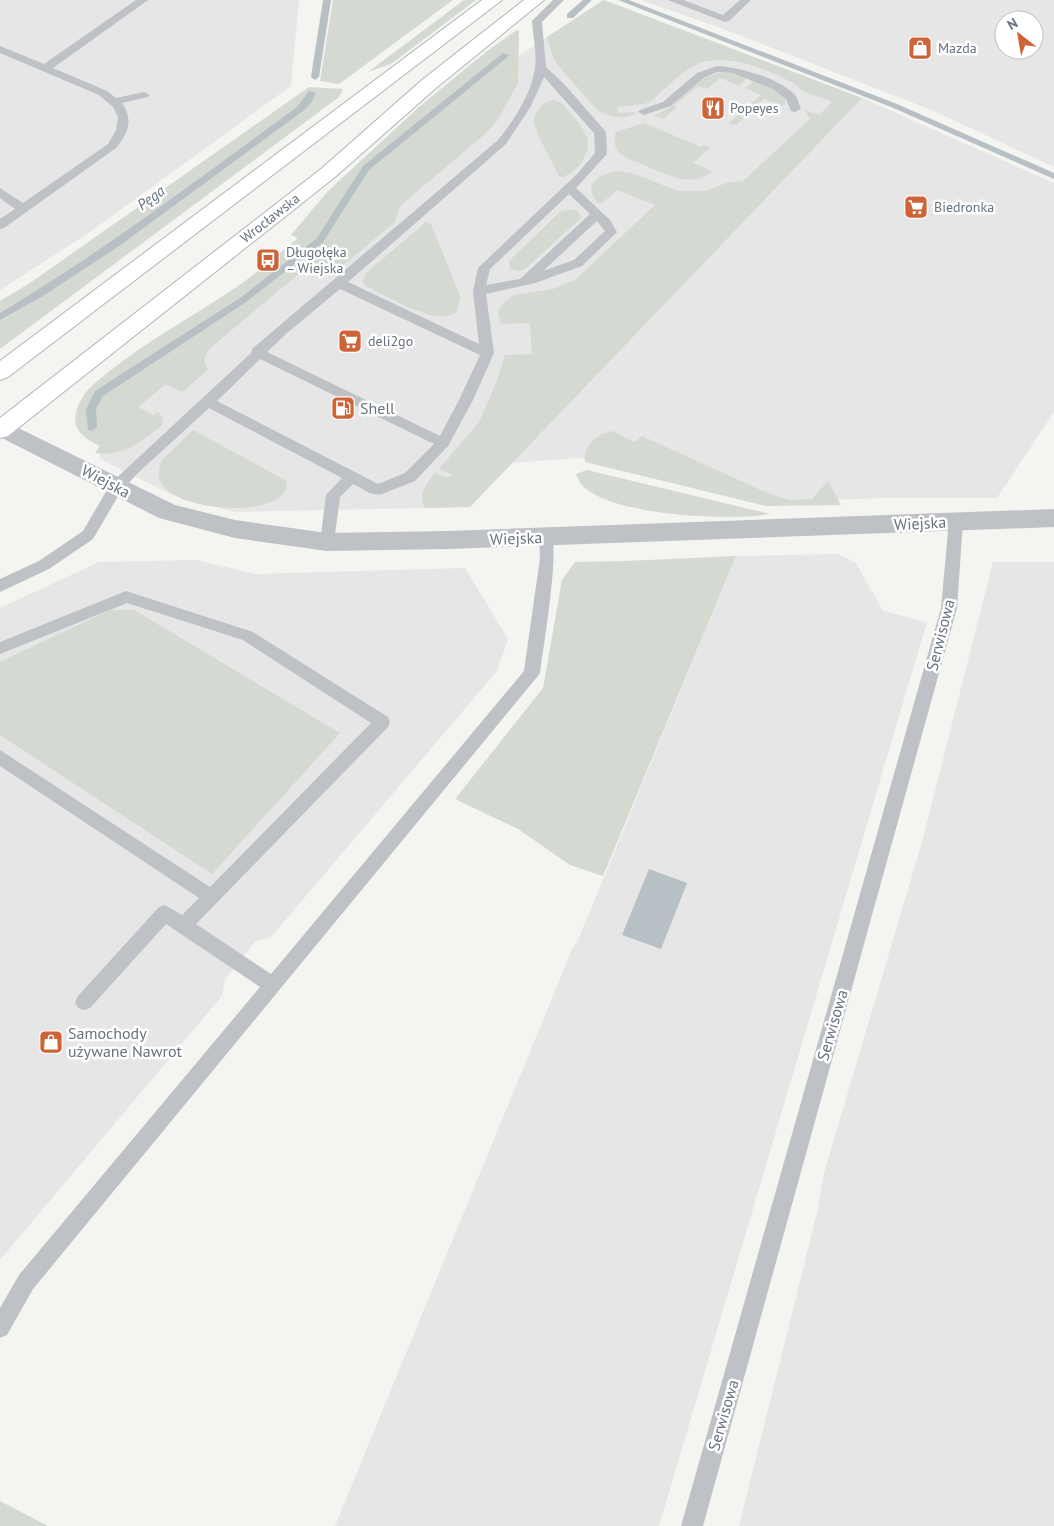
<svg xmlns="http://www.w3.org/2000/svg" width="1054" height="1526" viewBox="0 0 1054 1526" font-family="'PT Sans',sans-serif">
<rect width="100%" height="100%" fill="#f4f5f1"/>
<g fill="#e5e6e5" fill-rule="evenodd">
<polygon points="0,0 299,0 291,86 87,234 0,290"/>
<polygon points="603,0 862,98 1054,183 1054,412 997,498 890,498 785,501 579,458 511,463 470,507 234,512 170,494 100,459 97,405 517,57"/>
<path d="M 641,0 L 1054,0 L 1054,167 L 934,111 L 726,30 ZM 1004,20 L 1034,20 L 1034,50 L 1004,50 Z"/>
<polygon points="838,554 856,563 883,611 927,622 659,1526 335,1526 571,952 579,938 736,556"/>
<polygon points="196,560 255,574 465,568 508,639 497,671 271,937 255,942 225,979 222,996 0,1260 0,608 99,562"/>
<polygon points="993,562 1054,562 1054,1526 739,1526 817,1212 824,1173 922,842"/>
</g>
<g fill="#d4d9d1">
<polygon points="333,0 453,0 339,84 320,81"/>
<polygon points="464,0 476,0 391,64 368,72"/>
<path d="M 604,0 L 862,98 L 470,507 L 425,508 C 417,495 427,483 435,473 L 448,478 L 451,474 L 439,469 L 479,422 L 496,383 L 505,355 L 532,354 L 530,323 L 501,324 L 498,312 L 504,302 L 514,295 L 553,289 L 575,280 L 655,205 L 617,190 L 601,204 L 596,201 L 591,191 L 592,184 L 602,175 L 617,171 L 632,173 L 678,191 L 706,191 L 726,183 L 743,181 L 810,119 L 805,110 L 819,115 L 832,102 C 824,98 813,96 804,91 C 799,89 796,84 791,82 C 766,68 719,50 692,67 C 677,76 664,90 650,102 L 644,104 L 617,107 L 619,113 L 635,112 L 635,114 C 622,120 609,117 597,110 L 557,64 L 553,57 L 547,37 Z"/>
<path d="M 517,30 L 519,31 L 518,83 L 497,121 L 485,134 L 400,206 L 395,222 L 335,272 L 313,262 L 209,349 L 204,360 L 208,370 L 182,392 L 166,384 L 138,407 L 153,415 L 158,412 L 163,418 L 162,425 C 141,442 123,457 95,453 L 100,446 C 80,437 68,425 80,402 C 86,388 100,379 111,370 C 150,339 194,316 235,288 C 257,273 277,255 298,238 L 291,235 L 328,191 L 419,107 L 487,51 Z"/>
<polygon points="720,73 731,73 747,78 739,86 720,78 707,89 698,86 675,105 677,107 663,119 654,116 671,107 706,77"/>
<polygon points="754,81 776,89 785,97 785,104 782,106 764,99 736,125 729,123 761,95 745,88"/>
<polygon points="309,87 343,89 339,97 0,349 0,301 30,283"/>
<path d="M 553,100 C 562,101 566,108 571,114 C 576,120 582,126 585,133 C 594,150 579,171 563,177 L 559,176 L 540,139 L 534,123 L 534,116 L 543,104 Z"/>
<path d="M 644,123 L 701,147 L 703,145 L 710,148 L 693,163 L 712,171 C 692,190 663,173 642,164 C 634,161 624,158 618,151 C 614,146 614,138 616,132 Z"/>
<polygon points="568,210 576,210 582,217 525,269 519,271 510,269 509,261 561,211"/>
<path d="M 426,222 L 431,224 L 460,296 L 457,311 C 439,329 386,295 366,286 L 363,281 L 365,274 Z"/>
<path d="M 193,430 L 285,480 L 287,483 C 287,519 179,513 162,484 C 157,477 159,469 161,461 Z"/>
<path d="M 612,431 L 635,442 L 642,436 L 765,492 L 789,500 L 812,499 L 828,481 L 841,505 L 766,506 L 585,462 C 584,444 596,435 612,431 Z"/>
<path d="M 587,470 L 770,514 C 730,521 615,516 584,487 C 580,484 578,478 576,474 Z"/>
<polygon points="736,556 603,876 570,865 518,829 455,799 543,688 562,580 575,562 626,561"/>
<polygon points="110,610 134,610 340,733 212,874 0,735 0,662"/>
<polygon points="0,1501 48,1526 0,1526"/>
</g>
<polygon fill="#b7c0c5" points="649,869 687,883 661,949 622,935"/>
<g fill="none" stroke-linecap="round" stroke-linejoin="round">
<g fill="#b7c0c5" fill-rule="evenodd">
<polygon points="323,0 331,0 319,77 315,80 311,77"/>
<polygon points="583,0 592,0 573,18 567,18 567,14"/>
<polygon points="618,0 629,0 897,104 1054,173 1054,179 891,107"/>
<polygon points="503,53 510,55 369,170 323,242 246,302 103,396 96,409 97,427 92,431 88,430 86,409 95,391 240,298 317,238 363,166"/>
<path d="M 309,91 L 316,93 L 311,103 L 303,111 L 119,246 L 43,296 L 0,320 L 0,313 C 104,251 200,178 297,107 Z"/>
</g>
<g stroke="#b1b5b9" stroke-width="2">
<g id="secondary">
<polygon points="482,0 502,0 8,377 0,380 0,361"/>
<polygon points="524,0 544,0 436,88 335,177 8,436 0,438 0,418 321,169 422,80"/>
</g>
</g>
<g fill="#bec1c5" fill-rule="evenodd">
<path d="M 136,0 L 148,0 L 53,68 L 107,91 L 116,98 L 144,92 L 150,95 L 148,97 L 122,103 C 134,121 128,133 116,148 L 4,228 L 0,229 L 0,219 L 15,209 L 0,198 L 0,188 L 23,203 L 108,144 L 116,130 L 118,117 L 113,107 L 99,95 L 0,53 L 0,46 L 44,64 Z"/>
<path d="M 553,0 L 564,0 L 542,22 L 546,67 L 565,85 L 606,132 L 607,154 L 576,188 L 610,220 L 617,232 L 582,266 L 535,283 L 486,294 L 494,353 L 473,400 L 448,446 L 415,481 L 382,494 C 372,497 362,488 353,484 L 340,497 L 334,542 L 332,546 L 327,547 L 322,546 L 320,542 L 326,495 L 342,478 L 209,408 L 139,472 L 121,491 L 93,539 L 49,569 L 0,592 L 0,579 L 39,561 L 83,531 L 111,483 L 251,353 L 252,349 L 498,140 C 514,120 532,93 535,68 C 537,52 533,36 532,21 ZM 544,77 L 594,133 L 595,153 L 578,173 L 478,268 L 473,291 L 479,344 L 348,282 L 506,144 L 531,106 ZM 569,194 L 590,214 L 520,279 L 486,285 L 490,269 ZM 597,221 L 605,231 L 574,260 L 543,271 ZM 340,289 L 480,355 L 459,400 L 440,436 L 267,352 L 287,333 ZM 260,359 L 434,444 L 405,473 L 378,484 L 217,401 Z"/>
<polygon points="668,0 683,0 723,15 740,0 751,0 729,21 725,22"/>
<path d="M 717,66 C 739,67 778,78 794,94 C 798,98 799,104 801,109 L 795,112 L 791,111 L 786,99 L 773,89 L 733,73 L 718,72 L 705,77 L 671,106 L 644,115 L 638,112 L 640,110 L 663,102 L 697,73 Z"/>
<polygon points="956,516 961,517 963,521 957,608 703,1526 681,1526 941,608 949,521 951,517"/>
<path d="M 546,532 L 551,533 C 560,549 543,649 540,673 L 537,677 L 33,1289 L 7,1335 L 0,1338 L 0,1308 L 19,1275 L 260,987 L 166,924 L 90,1008 L 84,1010 L 78,1008 L 75,1002 L 78,996 L 159,907 L 165,905 L 182,915 L 199,898 L 0,766 L 0,750 L 210,887 L 371,723 L 243,640 L 127,603 L 0,654 L 0,642 L 126,591 L 253,632 L 388,717 L 390,722 L 388,727 L 196,924 L 271,974 L 524,671 L 540,558 L 539,537 L 541,533 Z"/>
</g>
<polygon fill="#bec1c5" fill-rule="evenodd" points="0,419 175,505 235,520 327,533 448,531 1054,509 1054,527 448,549 327,551 235,538 159,518 0,437"/>
<use href="#secondary" fill="#fff" fill-rule="evenodd"/>
</g>
<defs>
<g id="shop-square" transform="scale(1.25)"><rect x="-9" y="-9" width="18" height="18" rx="4" fill="#ce6337" stroke="#fff"/><path d="M-5-2.5h2.3a2.7 3.5 0 0 1 5.4 0H5L5.5 6h-11ZM-1.5-2.5h3a1.5 2.3 0 0 0-3 0Z" fill="#fff"/></g>
<g id="restaurant-square" transform="scale(1.25)"><rect x="-9" y="-9" width="18" height="18" rx="4" fill="#ce6337" stroke="#fff"/><path d="M-5-6h1v4h1v-4h1v4h1v-4h1v5L-1.5 .5V6h-2V.5L-5-1ZM5-6V6H3V1.5H1.5Q1.5-4 5-6Z" fill="#fff"/></g>
<g id="supermarket-square" transform="scale(1.25)"><rect x="-9" y="-9" width="18" height="18" rx="4" fill="#ce6337" stroke="#fff"/><path d="M-6-5.5h2.5l.6 2H6L4.5 2H-2.5L-4.4-4H-6ZM-1.5 3.2a1.3 1.3 0 1 0 .1 0ZM3 3.2a1.3 1.3 0 1 0 .1 0Z" fill="#fff"/></g>
<g id="bus-square" transform="scale(1.25)"><rect x="-9" y="-9" width="18" height="18" rx="4" fill="#ce6337" stroke="#fff"/><path d="M-5-6H5V4H4V6H2V4H-2V6H-4V4H-5ZM-3.5-4V0h7V-4ZM-3.5 1.2v1.5H-2V1.2ZM2 1.2v1.5H3.5V1.2Z" fill="#fff"/></g>
<g id="fuel-square" transform="scale(1.25)"><rect x="-9" y="-9" width="18" height="18" rx="4" fill="#ce6337" stroke="#fff"/><path d="M-5.5-6h7V0h2V4h1.3V-2.5L3-4.5l.8-.8L6-3V5H2.5V1h-1V6h-7ZM-4.2-4.7v3.2H.2V-4.7Z" fill="#fff"/></g>
</defs>
<g fill-rule="evenodd">
<use href="#shop-square" x="920" y="48"/>
<use href="#restaurant-square" x="713" y="108"/>
<use href="#supermarket-square" x="916" y="207"/>
<use href="#bus-square" x="268" y="260"/>
<use href="#supermarket-square" x="350" y="341"/>
<use href="#fuel-square" x="343" y="408"/>
<use href="#shop-square" x="51" y="1042"/>
</g>
<g text-anchor="middle" stroke-width="5" stroke-linejoin="round" paint-order="stroke">
<g font-size="14" fill="#67737f" stroke="#fff" text-anchor="start">
<text x="938" y="53">Mazda</text>
<text x="730" y="113">Popeyes</text>
<text x="934" y="212">Biedronka</text>
<text x="286" y="257">Długołęka<tspan x="286" dy="16">– Wiejska</tspan></text>
<text x="368" y="346">deli2go</text>
</g>
<g font-size="14" fill="#67737f" stroke="#fff">
<text transform="translate(270 218) rotate(-38)" y="5">Wrocławska</text>
</g>
<g font-size="15" font-style="italic" fill="#63747c" stroke="#fff">
<text transform="translate(151 198) rotate(-36)" y="5">Pęga</text>
</g>
<g font-size="16" fill="#67737f" stroke="#fff" text-anchor="start">
<text x="360" y="414">Shell</text>
<text x="68" y="1039">Samochody<tspan x="68" dy="18">używane Nawrot</tspan></text>
</g>
<g font-size="16" fill="#67737f" stroke="#fff">
<text transform="translate(106 481) rotate(28)" y="6">Wiejska</text>
<text transform="translate(920 523) rotate(-3)" y="6">Wiejska</text>
<text transform="translate(516 538) rotate(-2)" y="6">Wiejska</text>
<text transform="translate(940 635) rotate(-76)" y="6">Serwisowa</text>
<text transform="translate(832 1025) rotate(-74)" y="6">Serwisowa</text>
<text transform="translate(723 1415) rotate(-74)" y="6">Serwisowa</text>
</g>
</g>
<g transform="translate(1019 35) rotate(329)"><circle r="24" fill="#ffffff" stroke="#c2c7cc"/>
<path d="M0-4L9 19L0 12L-9 19Z" fill="#ce6337"/>
<text y="-8" font-size="14" font-weight="bold" text-anchor="middle" fill="#67737f">N</text>
</g>
</svg>
